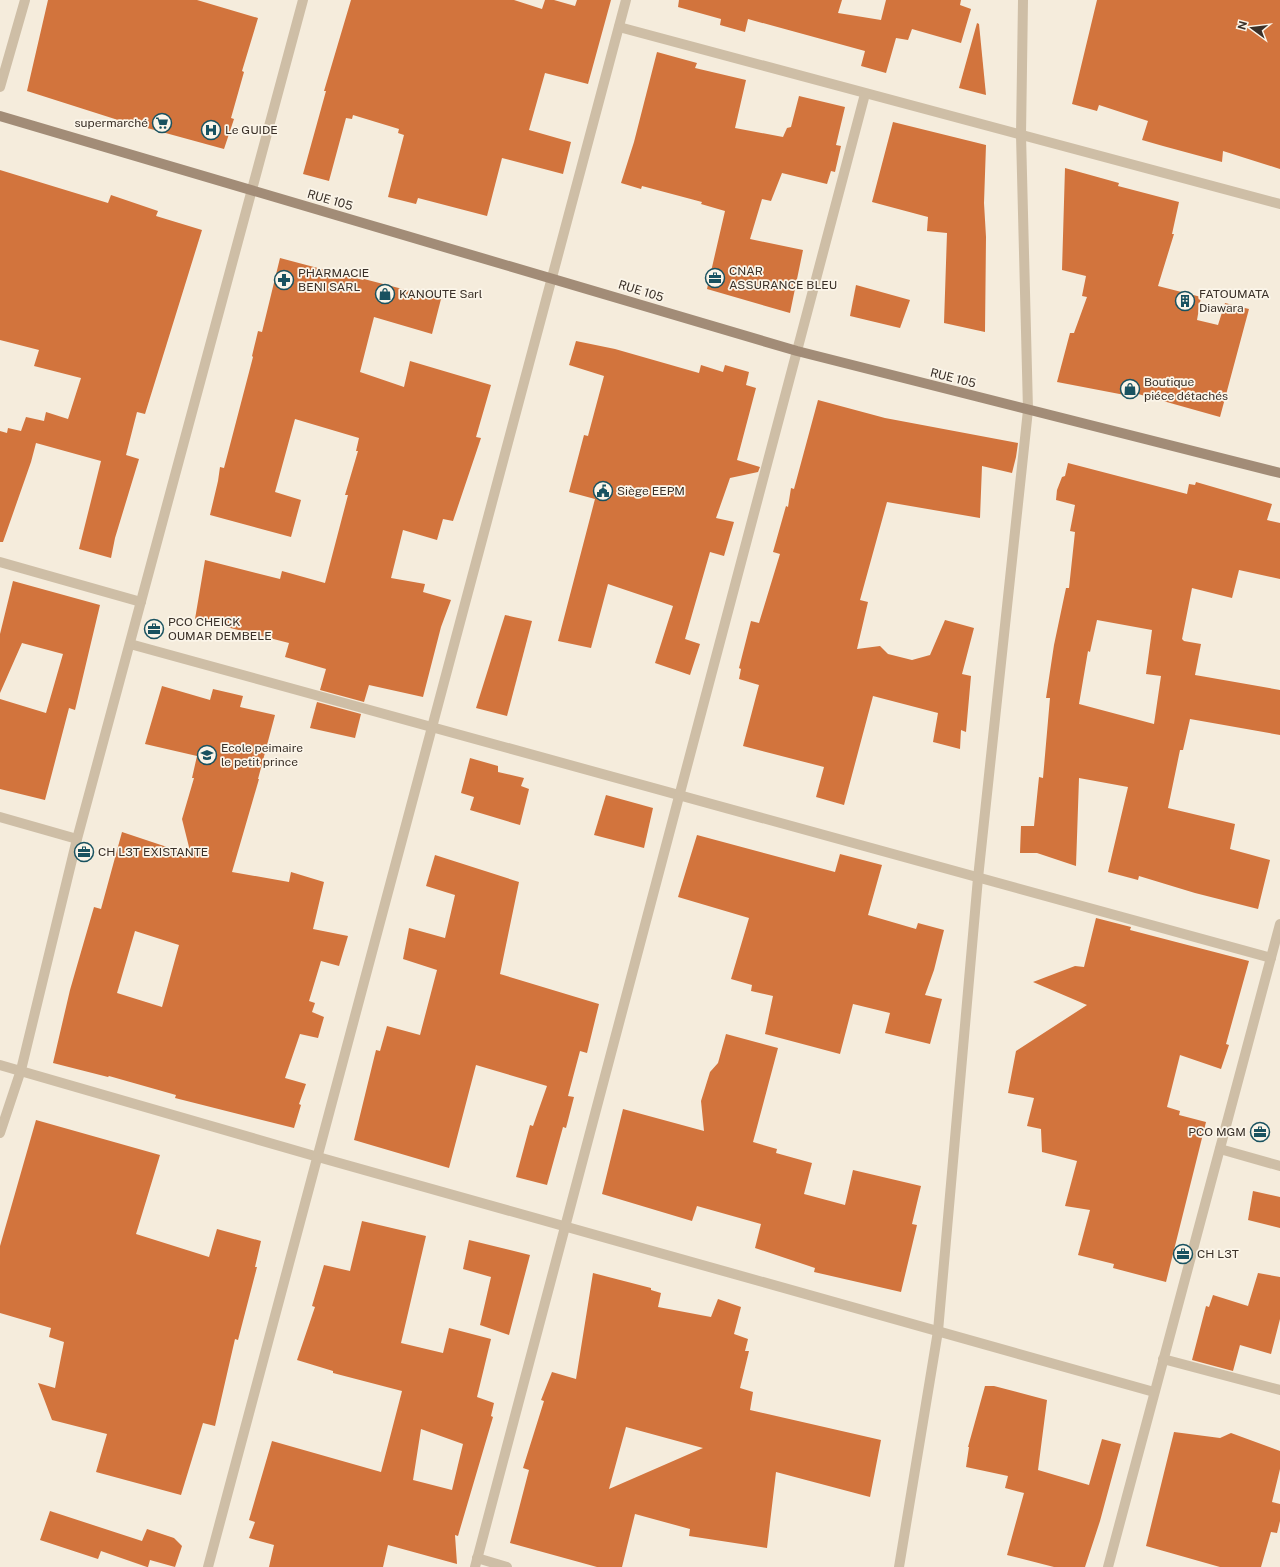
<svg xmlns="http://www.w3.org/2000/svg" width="1280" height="1567" viewBox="0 0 1280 1567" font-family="'Public Sans',sans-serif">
<rect width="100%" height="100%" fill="#f5ecdc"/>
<g fill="#d2743d" fill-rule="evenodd">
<polygon points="48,0 197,0 258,18 242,71 244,72 231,118 234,119 224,149 118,120 27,91"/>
<polygon points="351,0 514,0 542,9 545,0 554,0 575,6 577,0 611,0 588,84 545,73 529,130 571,142 563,174 502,158 487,216 418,198 416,204 388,197 404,135 398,133 399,129 353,115 352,119 346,118 329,181 303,174 326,91 324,91"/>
<polygon points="679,0 842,0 838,13 881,20 886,0 961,0 960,5 971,9 961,43 912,29 908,40 896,38 886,73 861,66 865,51 748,19 745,32 720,25 721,19 678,7"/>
<polygon points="1097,0 1280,0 1280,169 1223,151 1222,162 1163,146 1142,140 1148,121 1099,105 1097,111 1072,104"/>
<polygon points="977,23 979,24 986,95 959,88"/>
<polygon points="657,52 697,63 695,68 746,80 735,128 783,137 787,128 791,127 799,96 845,107 836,145 841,146 835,172 831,171 827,184 782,173 771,201 762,199 750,239 803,250 790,313 707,289 725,211 701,204 702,202 642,186 641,189 621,183 634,142"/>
<polygon points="893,122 986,145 984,203 986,237 985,332 944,323 947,233 927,231 928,217 872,202"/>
<polygon points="1065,168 1119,183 1118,186 1179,202 1172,234 1174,234 1158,286 1201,297 1197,320 1218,325 1225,303 1249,309 1220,417 1131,392 1130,396 1057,382 1070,333 1074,333 1087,297 1082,296 1086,276 1062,270"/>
<polygon points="0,170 108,203 111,195 158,211 156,216 202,230 145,414 137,412 126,455 139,459 115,538 111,558 79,549 101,461 36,443 31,462 3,542 0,542 0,431 7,433 8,428 21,431 26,417 44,421 46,412 68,419 81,378 34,366 39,350 0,340"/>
<polygon points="280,258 363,280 364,279 441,299 432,334 374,317 360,372 404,387 410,361 491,385 476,437 481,438 453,521 443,519 437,540 403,530 391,578 425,584 423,592 451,600 441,627 423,697 369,685 364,702 320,690 326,669 285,657 289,643 195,619 205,560 280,579 282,571 325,583 348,495 345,495 358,451 356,451 359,438 295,419 275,492 301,500 291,537 210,515 218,481 220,467 224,468 253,357 252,356 258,331 262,332"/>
<polygon points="856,285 910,300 900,328 850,316"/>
<polygon points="576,341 615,349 699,373 701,365 723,372 725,365 749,372 746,385 756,388 737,460 760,467 758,472 730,478 716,518 734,522 724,556 710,552 685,639 700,644 690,675 655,663 673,606 608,584 591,648 558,641 595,499 569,492 584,435 588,436 604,376 569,365"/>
<polygon points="818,400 885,418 1018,443 1016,457 1012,473 982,466 980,518 887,502 860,600 868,602 857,649 880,646 888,654 912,660 930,655 945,620 974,628 962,674 971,676 966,732 961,730 960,749 933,742 938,713 873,696 844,805 816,797 824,767 743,746 759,685 739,679 741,669 739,668 751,621 759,623 780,554 773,552 786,506 788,507 791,488 794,489"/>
<path d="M 1068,463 L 1187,494 L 1189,484 L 1195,485 L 1196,482 L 1272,504 L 1267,520 L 1280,523 L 1280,579 L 1239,570 L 1232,598 L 1192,588 L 1182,639 L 1184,641 L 1201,644 L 1195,675 L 1280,690 L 1280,735 L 1190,719 L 1183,750 L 1180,750 L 1168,808 L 1235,824 L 1230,849 L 1270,860 L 1258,909 L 1195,893 L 1139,876 L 1138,880 L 1108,872 L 1128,787 L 1079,778 L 1076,866 L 1037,853 L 1020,853 L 1021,826 L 1034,826 L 1039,777 L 1043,778 L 1050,698 L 1046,698 L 1054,645 L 1066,588 L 1069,588 L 1075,532 L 1070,531 L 1075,505 L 1056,500 L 1057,490 L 1062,477 L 1065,476 ZM 1097,620 L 1152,630 L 1146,674 L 1161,676 L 1154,724 L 1079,704 L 1088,651 L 1090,652 Z"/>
<polygon points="13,581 100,605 75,710 69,708 45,800 0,789 0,699 46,713 63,654 22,643 0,693 0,634"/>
<polygon points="505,615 532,621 507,716 476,708"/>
<path d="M 162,686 L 210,700 L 213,689 L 243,696 L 240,707 L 275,715 L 258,779 L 259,779 L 232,872 L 289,882 L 291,872 L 324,882 L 313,929 L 348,936 L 339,966 L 321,961 L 309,1001 L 315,1003 L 312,1012 L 324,1017 L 318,1038 L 300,1034 L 285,1078 L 306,1084 L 299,1104 L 301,1105 L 294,1128 L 175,1098 L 176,1095 L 109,1076 L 108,1077 L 53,1063 L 70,990 L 94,907 L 101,909 L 122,832 L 191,855 L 182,819 L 194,778 L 192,778 L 197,756 L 145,744 ZM 135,931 L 179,945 L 162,1007 L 117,993 Z"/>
<polygon points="317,702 361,714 355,738 310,728"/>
<polygon points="470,758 498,766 498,772 524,778 521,786 529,789 520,825 470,810 474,797 461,793"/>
<polygon points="606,795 653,808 644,848 594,835"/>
<polygon points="697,835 835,872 840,854 882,865 868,915 916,929 918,923 944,930 934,970 925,995 942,999 930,1044 885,1033 890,1013 853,1004 840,1054 765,1034 773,996 751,991 752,985 731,979 749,918 678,897"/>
<polygon points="435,855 519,882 500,974 599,1004 587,1053 580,1051 568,1096 574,1097 566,1128 563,1127 547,1185 516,1177 530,1125 533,1126 547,1086 476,1065 449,1168 354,1140 376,1050 380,1051 387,1026 420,1035 437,970 403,959 409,928 445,938 455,895 426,886"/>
<polygon points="1096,918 1131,927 1130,930 1249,961 1226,1044 1229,1045 1221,1069 1180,1055 1167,1107 1180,1111 1179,1115 1206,1122 1166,1282 1113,1268 1114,1264 1078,1255 1090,1210 1065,1206 1077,1161 1042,1152 1041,1129 1027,1126 1034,1098 1008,1093 1016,1051 1087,1005 1033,982 1075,966 1084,967"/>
<polygon points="726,1034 778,1048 753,1142 777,1149 776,1153 812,1163 804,1194 845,1205 853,1170 921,1186 912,1224 917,1225 901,1292 814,1272 815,1268 755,1248 761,1224 697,1206 692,1221 602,1194 623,1109 704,1131 701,1101 710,1072 718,1063"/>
<polygon points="36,1120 160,1155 136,1234 209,1257 217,1229 261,1241 255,1267 257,1267 238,1340 235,1339 215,1426 203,1423 181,1495 96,1472 107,1434 52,1420 38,1383 55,1388 64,1342 49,1337 51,1328 0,1313 0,1246"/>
<polygon points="1253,1191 1280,1197 1280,1228 1248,1220"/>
<path d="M 362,1221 L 426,1236 L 401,1343 L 443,1353 L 449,1328 L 491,1339 L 477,1397 L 494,1403 L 491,1416 L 493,1417 L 458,1536 L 455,1535 L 457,1564 L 388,1545 L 383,1567 L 269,1567 L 274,1545 L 249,1538 L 255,1522 L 249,1520 L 272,1441 L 381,1472 L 402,1391 L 333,1373 L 333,1371 L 297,1360 L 315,1307 L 312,1306 L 324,1265 L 350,1271 ZM 421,1429 L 463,1444 L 452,1490 L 413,1480 Z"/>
<polygon points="469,1240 530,1255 509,1335 480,1325 491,1277 463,1269"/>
<path d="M 593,1273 L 651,1288 L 651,1290 L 661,1293 L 658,1307 L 711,1317 L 718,1299 L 741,1307 L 734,1334 L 748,1339 L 745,1351 L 749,1351 L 740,1388 L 753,1392 L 750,1410 L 881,1440 L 870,1497 L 776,1472 L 767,1548 L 689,1536 L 690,1529 L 635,1514 L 622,1567 L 597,1567 L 510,1543 L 529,1470 L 523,1468 L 544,1401 L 541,1400 L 552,1372 L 576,1379 ZM 626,1427 L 703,1448 L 609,1489 Z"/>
<polygon points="1258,1273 1280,1277 1280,1319 1271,1354 1240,1345 1233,1371 1192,1360 1206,1306 1209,1307 1213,1295 1248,1306"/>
<polygon points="985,1386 994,1386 1047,1400 1038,1470 1089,1485 1102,1439 1121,1444 1100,1521 1085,1567 1054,1567 1007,1555 1024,1493 1005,1488 1008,1476 966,1467 969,1447 968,1447"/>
<polygon points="1174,1432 1220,1438 1231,1433 1280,1451 1280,1469 1272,1502 1280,1504 1280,1521 1277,1533 1271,1532 1261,1567 1220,1567 1146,1546"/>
<polygon points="50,1511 142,1541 147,1529 174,1538 182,1546 175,1567 150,1560 148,1567 147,1567 101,1551 98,1559 40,1540"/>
</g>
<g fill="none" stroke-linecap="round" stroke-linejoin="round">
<g stroke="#cebea6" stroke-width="10">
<polyline points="619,27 1280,204"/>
<polyline points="0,87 25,0"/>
<polyline points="0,562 141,602"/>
<polyline points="130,644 1271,958"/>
<polyline points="0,817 77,839"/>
<polyline points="0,1065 318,1157 1154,1392"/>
<polyline points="0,1133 21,1070 77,839 303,0"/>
<polyline points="1220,1149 1280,1166"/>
<polyline points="1163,1359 1280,1390"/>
<polyline points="477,1558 507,1567"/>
<polyline points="208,1567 626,0"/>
<polyline points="475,1567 865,94"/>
<polyline points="899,1567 938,1331 978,878 1028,410 1021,135 1023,0"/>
<polyline points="1108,1567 1280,924"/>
</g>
<polyline stroke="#a28c77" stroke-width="10" points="0,116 797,351 1280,473"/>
</g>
<defs>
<g id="supermarket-ring" transform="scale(1)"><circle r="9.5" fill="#fbf5e9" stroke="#195260" stroke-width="1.5"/><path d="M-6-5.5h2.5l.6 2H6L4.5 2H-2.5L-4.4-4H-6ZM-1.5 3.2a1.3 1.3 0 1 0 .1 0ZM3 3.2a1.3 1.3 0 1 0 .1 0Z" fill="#195260"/></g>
<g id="hospital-ring" transform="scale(1)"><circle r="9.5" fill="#fbf5e9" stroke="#195260" stroke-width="1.5"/><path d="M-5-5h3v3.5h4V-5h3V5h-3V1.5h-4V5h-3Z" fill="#195260"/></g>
<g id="office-ring" transform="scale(1)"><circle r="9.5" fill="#fbf5e9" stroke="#195260" stroke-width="1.5"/><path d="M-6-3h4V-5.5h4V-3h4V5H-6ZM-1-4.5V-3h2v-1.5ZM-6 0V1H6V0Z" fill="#195260"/></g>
<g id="pharmacy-ring" transform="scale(1)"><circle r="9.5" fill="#fbf5e9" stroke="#195260" stroke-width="1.5"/><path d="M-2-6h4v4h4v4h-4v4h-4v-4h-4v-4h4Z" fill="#195260"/></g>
<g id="shop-ring" transform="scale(1)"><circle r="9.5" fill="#fbf5e9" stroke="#195260" stroke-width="1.5"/><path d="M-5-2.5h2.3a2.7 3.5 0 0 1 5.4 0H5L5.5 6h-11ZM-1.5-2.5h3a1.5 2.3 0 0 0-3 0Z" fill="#195260"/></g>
<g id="building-ring" transform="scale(1)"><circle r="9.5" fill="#fbf5e9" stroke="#195260" stroke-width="1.5"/><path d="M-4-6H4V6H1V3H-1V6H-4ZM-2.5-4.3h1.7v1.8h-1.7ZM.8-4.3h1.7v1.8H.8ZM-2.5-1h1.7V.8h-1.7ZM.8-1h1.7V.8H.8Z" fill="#195260"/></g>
<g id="civic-ring" transform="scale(1)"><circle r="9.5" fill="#fbf5e9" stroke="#195260" stroke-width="1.5"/><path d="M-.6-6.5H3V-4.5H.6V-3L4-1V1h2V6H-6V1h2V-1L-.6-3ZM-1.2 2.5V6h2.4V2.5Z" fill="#195260"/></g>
<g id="school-ring" transform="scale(1)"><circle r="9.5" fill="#fbf5e9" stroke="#195260" stroke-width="1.5"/><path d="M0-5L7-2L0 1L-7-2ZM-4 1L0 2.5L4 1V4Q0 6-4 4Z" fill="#195260"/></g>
</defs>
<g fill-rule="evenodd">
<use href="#supermarket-ring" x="162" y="123"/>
<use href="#hospital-ring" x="211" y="130"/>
<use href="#office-ring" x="715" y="278"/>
<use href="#pharmacy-ring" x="284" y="280"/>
<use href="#shop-ring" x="385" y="294"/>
<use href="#building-ring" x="1185" y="301"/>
<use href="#shop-ring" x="1130" y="389"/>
<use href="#civic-ring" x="603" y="491"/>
<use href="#office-ring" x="154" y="629"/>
<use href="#school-ring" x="207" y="755"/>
<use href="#office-ring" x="84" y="852"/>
<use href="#office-ring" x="1260" y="1132"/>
<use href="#office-ring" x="1183" y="1254"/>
</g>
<g text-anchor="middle" stroke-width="3.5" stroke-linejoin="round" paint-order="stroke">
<g font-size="12" fill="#3a3028" stroke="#fbf5e9" text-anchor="start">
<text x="148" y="127" text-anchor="end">supermarché</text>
<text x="225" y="134">Le GUIDE</text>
<text x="729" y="275">CNAR<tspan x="729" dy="14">ASSURANCE BLEU</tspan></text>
<text x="298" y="277">PHARMACIE<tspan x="298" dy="14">BENI SARL</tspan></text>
<text x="399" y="298">KANOUTE Sarl</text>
<text x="1199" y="298">FATOUMATA<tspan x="1199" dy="14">Diawara</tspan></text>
<text x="1144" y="386">Boutique<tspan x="1144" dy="14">piéce détachés</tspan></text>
<text x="617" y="495">Siège EEPM</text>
<text x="168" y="626">PCO CHEICK<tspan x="168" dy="14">OUMAR DEMBELE</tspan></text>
<text x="221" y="752">Ecole peimaire<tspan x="221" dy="14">le petit prince</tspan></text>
<text x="98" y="856">CH L3T EXISTANTE</text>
<text x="1246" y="1136" text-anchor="end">PCO MGM</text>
<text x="1197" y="1258">CH L3T</text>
</g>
<g font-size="12" fill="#3a3028" stroke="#fbf5e9">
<text transform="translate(330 200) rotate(16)" y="4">RUE 105</text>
<text transform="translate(641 291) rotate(17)" y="4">RUE 105</text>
<text transform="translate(953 378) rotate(14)" y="4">RUE 105</text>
</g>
</g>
<g transform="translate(1252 28) rotate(285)" stroke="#fbf5e9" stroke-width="3" paint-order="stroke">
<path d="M0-3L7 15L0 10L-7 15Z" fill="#3a3028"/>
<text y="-6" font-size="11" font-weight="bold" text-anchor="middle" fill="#3a3028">N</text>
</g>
</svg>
